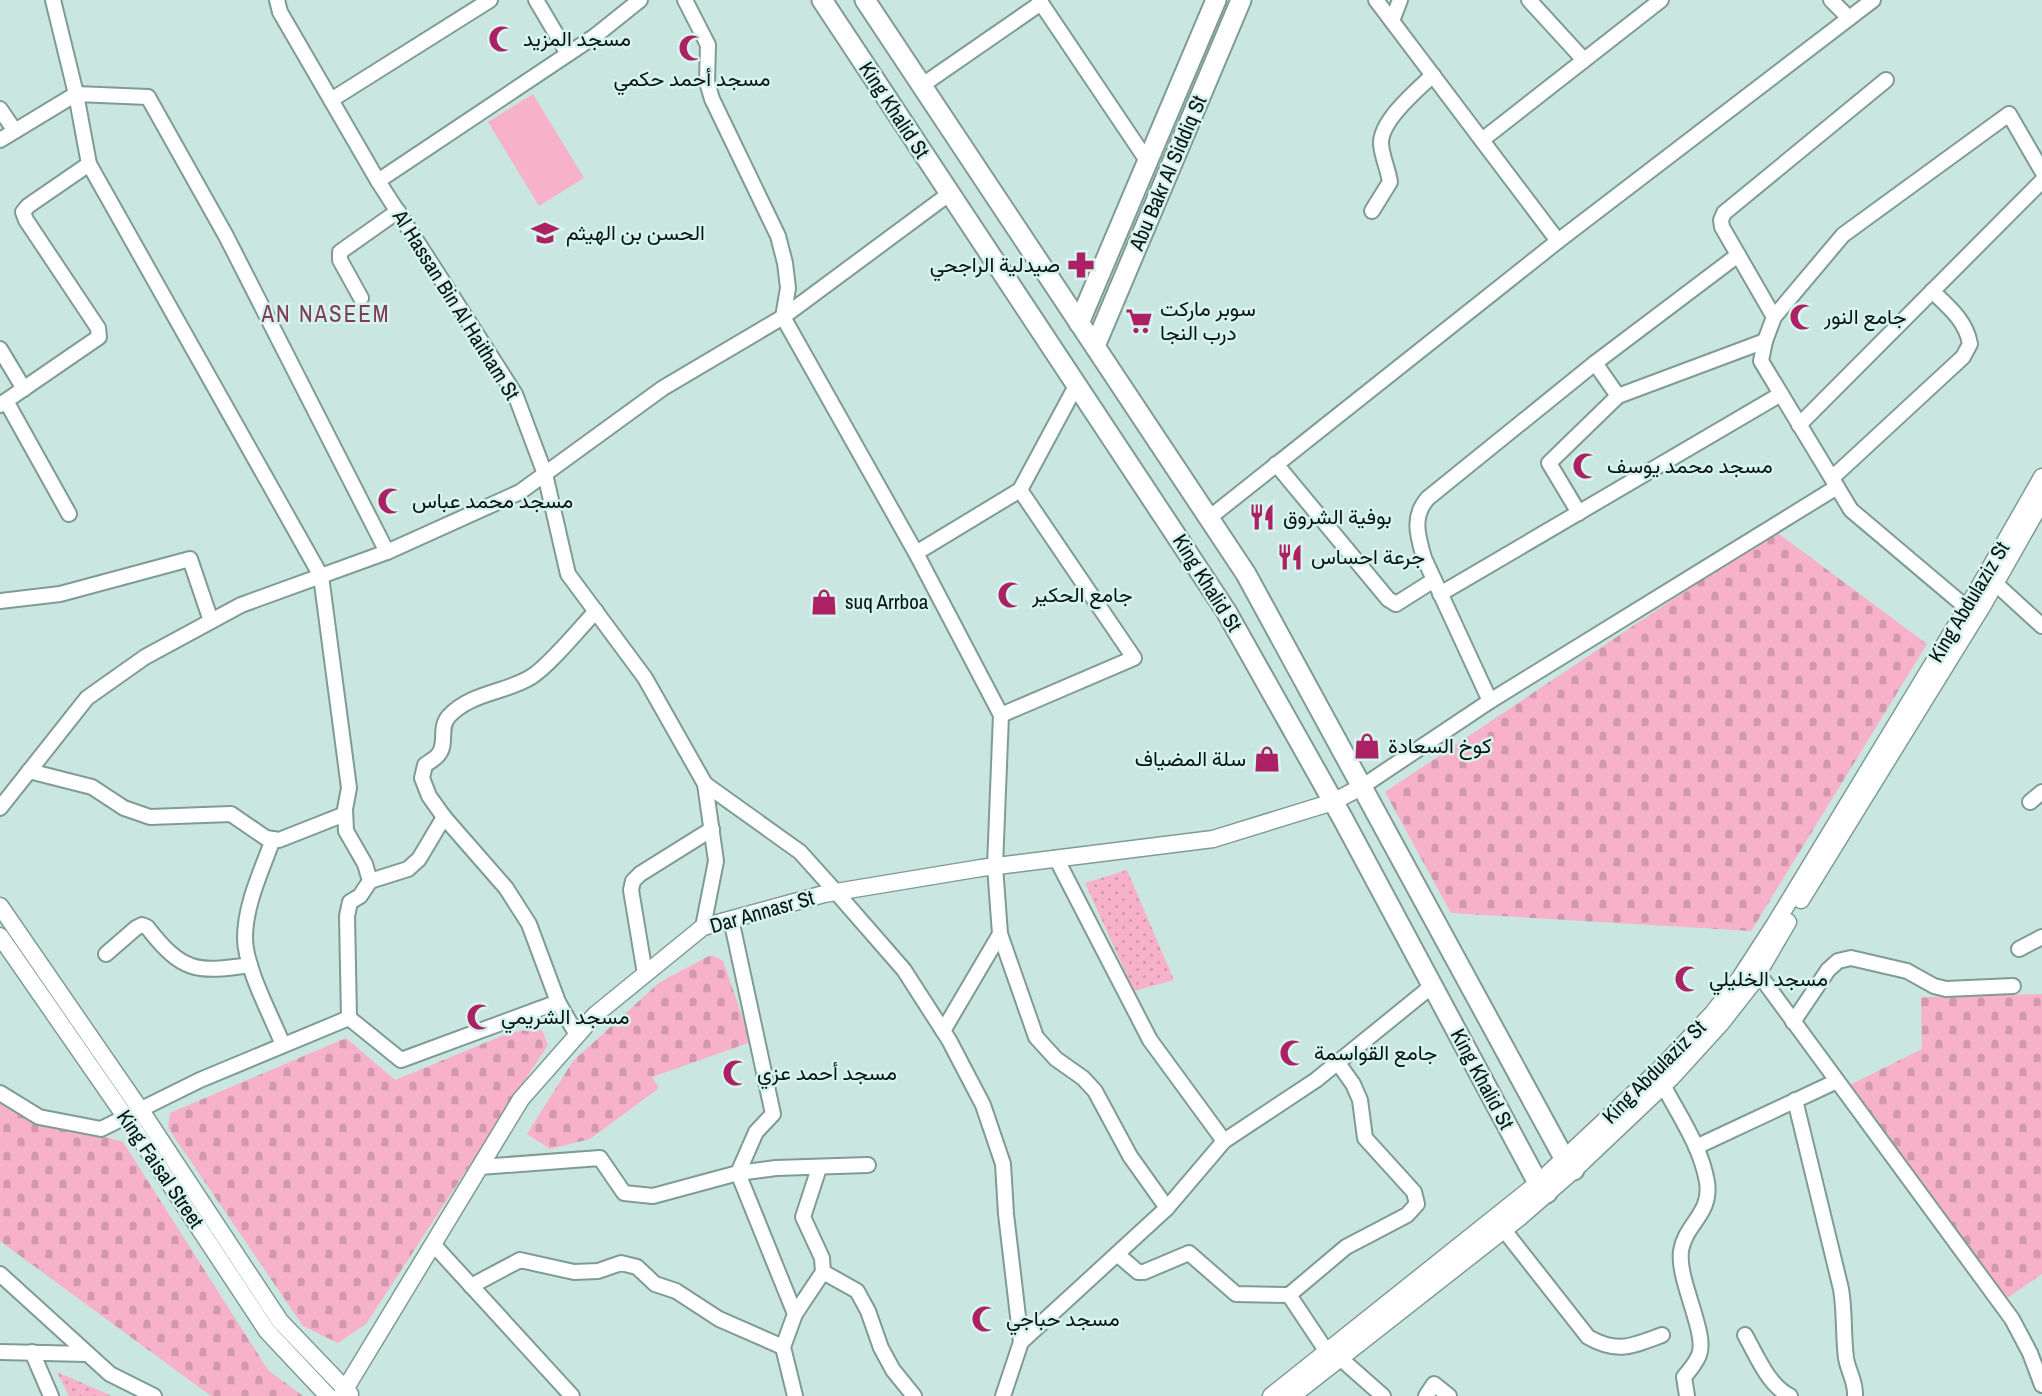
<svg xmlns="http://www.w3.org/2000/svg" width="2042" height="1396" viewBox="0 0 2042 1396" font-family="'Archivo Narrow',Vazirmatn,sans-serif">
<defs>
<pattern id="cemetery-stones" width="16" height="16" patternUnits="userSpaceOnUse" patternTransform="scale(1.75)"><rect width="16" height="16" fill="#f7b2c9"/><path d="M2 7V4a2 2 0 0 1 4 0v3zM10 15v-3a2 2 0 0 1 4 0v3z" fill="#d298ac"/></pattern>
<pattern id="park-dots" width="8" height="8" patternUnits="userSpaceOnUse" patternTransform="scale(1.75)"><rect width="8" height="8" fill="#f7b2c9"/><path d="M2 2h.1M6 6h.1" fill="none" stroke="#d298ac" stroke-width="1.8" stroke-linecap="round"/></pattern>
</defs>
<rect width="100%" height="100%" fill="#c9e6e0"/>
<g fill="url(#cemetery-stones)">
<polygon points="1775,531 1927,644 1751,931 1451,913 1385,792"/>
<polygon points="711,955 723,961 751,1042 652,1077 659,1088 590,1139 550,1149 527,1134 573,1061 660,982"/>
<polygon points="2042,994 2042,1274 2003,1301 1842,1089 1922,1049 1921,997"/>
<polygon points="531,1029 542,1030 548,1045 366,1324 338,1343 303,1326 168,1128 170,1113 346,1038 395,1080 509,1033"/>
<polygon points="0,1093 39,1117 123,1142 268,1370 303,1396 211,1396 0,1241"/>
</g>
<g fill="url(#park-dots)">
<polygon points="1127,870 1174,980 1134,991 1085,883"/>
<polygon points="57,1372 112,1396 69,1396"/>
</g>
<polygon fill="#f7b2c9" points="533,94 584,178 539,206 488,122"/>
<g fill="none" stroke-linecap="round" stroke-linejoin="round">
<g stroke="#809b95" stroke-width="18">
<g id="minor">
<polyline points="53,0 76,94 89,164 321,576 349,788 345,809 346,831 365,864 370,881 360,896 350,902 347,916 349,1018"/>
<polyline points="277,0 280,12 378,181 515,394 545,474 568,574 645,678 705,784 716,861 703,927"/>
<polyline points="536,0 568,54"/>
<polyline points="685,0 708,45 707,82 712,99 778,236 785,263 788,288 783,317 916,553"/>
<polyline points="1039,0 1148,162"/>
<polyline points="1376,0 1558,241"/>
<polyline points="1529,0 1584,60"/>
<polyline points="1831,0 1849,18"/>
<polyline points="1392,21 1400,0"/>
<polyline points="921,86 1041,3"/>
<polyline points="331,100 490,0"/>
<polyline points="0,109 15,131"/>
<polyline points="0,140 76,94 148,97 226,236 387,552"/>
<polyline points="1482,140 1661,0"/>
<polyline points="378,181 595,36 640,0"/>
<path d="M 1372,211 L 1390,182 C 1388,169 1382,157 1381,144 C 1380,121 1417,90 1433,75"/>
<polyline points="361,298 340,260 340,252 398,211"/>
<polyline points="1774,317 1722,227 1721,220 1724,213 1886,80"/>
<polyline points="0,349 24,389"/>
<polyline points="1595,363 1618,396"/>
<polyline points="6,401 69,514"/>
<polyline points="0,405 99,337 98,328 26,220 23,212 28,206 89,164"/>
<polyline points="1799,425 2042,181"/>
<polyline points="1276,464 1388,599 1396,604 1434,580"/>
<path d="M 1832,478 L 1963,357 L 1970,344 C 1966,321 1949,307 1932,291"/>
<polyline points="1020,490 1134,658 1001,715 916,553 1020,490 1077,384"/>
<polyline points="1579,513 1549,463 1618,396 1765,341"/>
<polyline points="1209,518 1558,241 1873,0"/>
<polyline points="1995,583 2042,626"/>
<polyline points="1440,594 1781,394"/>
<polyline points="0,601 60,594 190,559 211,621"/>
<polyline points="1967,608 1851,510 1761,361 1765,341 1774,317 1843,235 2009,114 2042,171"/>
<path d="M 1490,701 L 1424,558 C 1418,536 1411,517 1428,498 L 1595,363 L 1738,255"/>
<polyline points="29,771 92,787 124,808 150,817 231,814 266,838 279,840 345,814"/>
<polyline points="705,784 800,852 836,892 904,970 949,1040 983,1105 1003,1164 1006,1214 1021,1342 1003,1396"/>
<polyline points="1363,786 1490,701 1837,487"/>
<polyline points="2030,802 2042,792"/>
<polyline points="0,808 87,698 145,657 241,605 387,552 520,492 663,388 783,317 949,194"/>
<path d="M 273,839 C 262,870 245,904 245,938 C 245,968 272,1017 283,1045"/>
<polyline points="1056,858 1150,1040 1224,1141"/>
<polyline points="370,881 408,869 419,859 444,817"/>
<polyline points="731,919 773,1114 756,1132 738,1173"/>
<polyline points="1000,934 1036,1037 1056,1059 1083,1078 1095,1091 1130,1156 1167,1208"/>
<polyline points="2019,949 2042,937"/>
<path d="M 106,954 L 136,928 L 142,925 L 147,927 C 182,972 196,973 250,965"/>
<polyline points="1758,973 2012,1319 2030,1353 2042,1385"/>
<polyline points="645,974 631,890 633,881 640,874 712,829"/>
<polyline points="1793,1022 1828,970 1838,961 1851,958 1907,971 1934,986 1946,989 2013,986"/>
<polyline points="943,1031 1000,934 995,866 1001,715"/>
<path d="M 577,1035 L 558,1002 L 529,924 L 506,888 L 444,817 L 429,796 L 422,778 L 425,765 C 429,762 435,759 438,755 C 448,744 438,728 449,716 C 472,692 505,693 531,677 C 549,666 580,628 596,611"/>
<path d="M 1663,1085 C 1680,1117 1701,1147 1707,1182 C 1712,1214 1685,1224 1681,1251 C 1677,1280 1708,1334 1699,1355 C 1696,1363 1689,1371 1684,1377 L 1687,1396"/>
<polyline points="0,1093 39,1117 101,1129 200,1080 349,1018 401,1060 558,1002"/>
<path d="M 1795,1100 L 1841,1289 C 1845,1312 1843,1335 1846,1358 C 1848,1371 1856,1382 1855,1396"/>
<polyline points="1696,1147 1837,1081"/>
<polyline points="480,1167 600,1158 624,1193 653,1196 738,1173 795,1314 783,1347 795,1396"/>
<polyline points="738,1173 776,1168 868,1165"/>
<path d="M 1504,1230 L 1588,1337 C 1618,1354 1632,1346 1662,1335"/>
<polyline points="433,1244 572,1396"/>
<polyline points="1117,1254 1138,1272 1144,1272 1189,1253 1236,1294 1289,1295"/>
<polyline points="823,1272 857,1291 868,1311 881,1348 893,1370 914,1396"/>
<polyline points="0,1274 110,1374 154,1396"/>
<polyline points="471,1286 520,1260 574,1272 598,1271 621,1263 637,1267 655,1284 676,1291 719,1319 783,1347"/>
<polyline points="795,1314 823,1272 822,1258 803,1217 819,1168"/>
<path d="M 1745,1335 C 1757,1356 1768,1385 1790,1396"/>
<polyline points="1021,1342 1167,1208 1224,1141 1316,1080 1432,986"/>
<polyline points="0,1352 87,1354"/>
<polyline points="32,1352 51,1396"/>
<polyline points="1327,1352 1289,1295 1346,1247 1407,1215 1417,1204 1414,1192 1365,1138 1360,1100 1353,1084 1338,1063"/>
<polyline points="1340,1358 1383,1396"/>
<polyline points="1426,1396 1434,1384 1449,1396"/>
</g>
</g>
<g stroke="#809b95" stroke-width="19">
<g id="tertiary">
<polyline points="1801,900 1983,605 2042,501"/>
<polyline points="0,906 144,1115 280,1321 350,1394"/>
<polyline points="0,936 131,1125 267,1331 328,1396"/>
<polyline points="341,1396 521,1099 595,1015 703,927 824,894 981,868 1213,839 1333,802 1363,786"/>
<polyline points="1271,1396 1538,1183 1661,1068 1713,1013 1740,978 1775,924 1974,596 2042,477"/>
<polyline points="1292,1396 1519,1218 1574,1170 1671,1078 1722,1022 1751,985 1788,922"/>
</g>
</g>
<g stroke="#809b95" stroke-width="23">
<g id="secondary">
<polyline points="822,0 1226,611 1343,819 1538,1183 1547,1193"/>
<polyline points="865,0 1246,574 1564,1158 1574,1170"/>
<polyline points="1079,323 1216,0"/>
<polyline points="1095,346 1241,0"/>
</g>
</g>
<use href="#minor" stroke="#fff" stroke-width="14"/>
<use href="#tertiary" stroke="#fff" stroke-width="16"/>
<use href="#secondary" stroke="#fff" stroke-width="19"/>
</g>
<defs>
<g id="mosque-bare" transform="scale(2.1)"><path d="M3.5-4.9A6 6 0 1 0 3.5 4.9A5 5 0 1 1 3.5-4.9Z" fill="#ab2163" stroke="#d6f4ed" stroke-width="2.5" paint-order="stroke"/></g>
<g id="school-bare" transform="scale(2.1)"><path d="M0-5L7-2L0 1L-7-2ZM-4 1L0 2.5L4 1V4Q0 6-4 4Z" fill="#ab2163" stroke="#d6f4ed" stroke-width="2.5" paint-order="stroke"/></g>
<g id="pharmacy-bare" transform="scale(2.1)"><path d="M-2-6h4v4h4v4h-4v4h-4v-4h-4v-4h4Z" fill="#ab2163" stroke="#d6f4ed" stroke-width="2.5" paint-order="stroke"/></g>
<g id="supermarket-bare" transform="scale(2.1)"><path d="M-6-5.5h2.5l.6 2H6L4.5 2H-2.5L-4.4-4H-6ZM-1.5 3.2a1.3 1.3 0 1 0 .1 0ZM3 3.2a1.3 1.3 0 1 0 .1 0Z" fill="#ab2163" stroke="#d6f4ed" stroke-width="2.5" paint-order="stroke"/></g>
<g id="restaurant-bare" transform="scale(2.1)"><path d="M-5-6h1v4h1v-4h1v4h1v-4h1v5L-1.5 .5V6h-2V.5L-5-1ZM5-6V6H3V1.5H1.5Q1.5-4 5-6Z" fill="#ab2163" stroke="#d6f4ed" stroke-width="2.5" paint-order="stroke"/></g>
<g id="shop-bare" transform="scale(2.1)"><path d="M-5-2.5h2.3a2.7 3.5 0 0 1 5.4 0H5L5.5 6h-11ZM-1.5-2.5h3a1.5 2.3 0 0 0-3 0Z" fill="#ab2163" stroke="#d6f4ed" stroke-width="2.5" paint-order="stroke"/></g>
</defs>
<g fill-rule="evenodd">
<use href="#mosque-bare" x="502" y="39"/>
<use href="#mosque-bare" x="692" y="48"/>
<use href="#school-bare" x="545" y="233"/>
<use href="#pharmacy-bare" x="1081" y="265"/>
<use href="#mosque-bare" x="1803" y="317"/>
<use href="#supermarket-bare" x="1139" y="321"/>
<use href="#mosque-bare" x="1586" y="466"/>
<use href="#mosque-bare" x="391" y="501"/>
<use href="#restaurant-bare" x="1262" y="517"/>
<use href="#restaurant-bare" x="1290" y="557"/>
<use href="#mosque-bare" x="1011" y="595"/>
<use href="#shop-bare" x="824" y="602"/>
<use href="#shop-bare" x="1367" y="746"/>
<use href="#shop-bare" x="1267" y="759"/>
<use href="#mosque-bare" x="1688" y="979"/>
<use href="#mosque-bare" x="480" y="1017"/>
<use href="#mosque-bare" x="1293" y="1053"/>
<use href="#mosque-bare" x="736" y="1073"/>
<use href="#mosque-bare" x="985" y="1319"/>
</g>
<g text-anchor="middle" stroke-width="5" stroke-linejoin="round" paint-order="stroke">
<g font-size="21" fill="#081311" stroke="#d6f4ed" text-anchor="start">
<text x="523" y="46">مسجد المزيد</text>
<text x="692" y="86" text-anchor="middle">مسجد أحمد حكمي</text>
<text x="566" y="240">الحسن بن الهيثم</text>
<text x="1060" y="272" text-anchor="end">صيدلية الراجحي</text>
<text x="1160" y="316">سوبر ماركت<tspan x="1160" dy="24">درب النجا</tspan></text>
<text x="1824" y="324">جامع النور</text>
<text x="1607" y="473">مسجد محمد يوسف</text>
<text x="412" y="508">مسجد محمد عباس</text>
<text x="1283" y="524">بوفية الشروق</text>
<text x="1311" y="564">جرعة احساس</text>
<text x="1032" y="602">جامع الحكير</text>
<text x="845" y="609">suq Arrboa</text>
<text x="1388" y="753">كوخ السعادة</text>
<text x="1246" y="766" text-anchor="end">سلة المضياف</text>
<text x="1709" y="986">مسجد الخليلي</text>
<text x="501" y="1024">مسجد الشريمي</text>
<text x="1314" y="1060">جامع القواسمة</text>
<text x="757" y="1080">مسجد أحمد عزي</text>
<text x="1006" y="1326">مسجد حباجي</text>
</g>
<g font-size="21" fill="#081311" stroke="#d6f4ed">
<text transform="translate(894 110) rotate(57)" y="7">King Khalid St</text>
<text transform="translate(1168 173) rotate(-67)" y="7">Abu Bakr Al Siddiq St</text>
<text transform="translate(456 305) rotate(58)" y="7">Al Hassan Bin Al Haitham St</text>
<text transform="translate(1207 583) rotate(58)" y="7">King Khalid St</text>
<text transform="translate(1969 602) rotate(-59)" y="7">King Abdulaziz St</text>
<text transform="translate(762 912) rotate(-16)" y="7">Dar Annasr St</text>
<text transform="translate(1654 1072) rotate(-45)" y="7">King Abdulaziz St</text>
<text transform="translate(1482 1079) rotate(62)" y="7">King Khalid St</text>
<text transform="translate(160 1169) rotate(56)" y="7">King Faisal Street</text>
</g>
<g font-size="23" letter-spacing="2" fill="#813c57" stroke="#d6f4ed">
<text x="326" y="322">AN NASEEM</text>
</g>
</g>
</svg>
